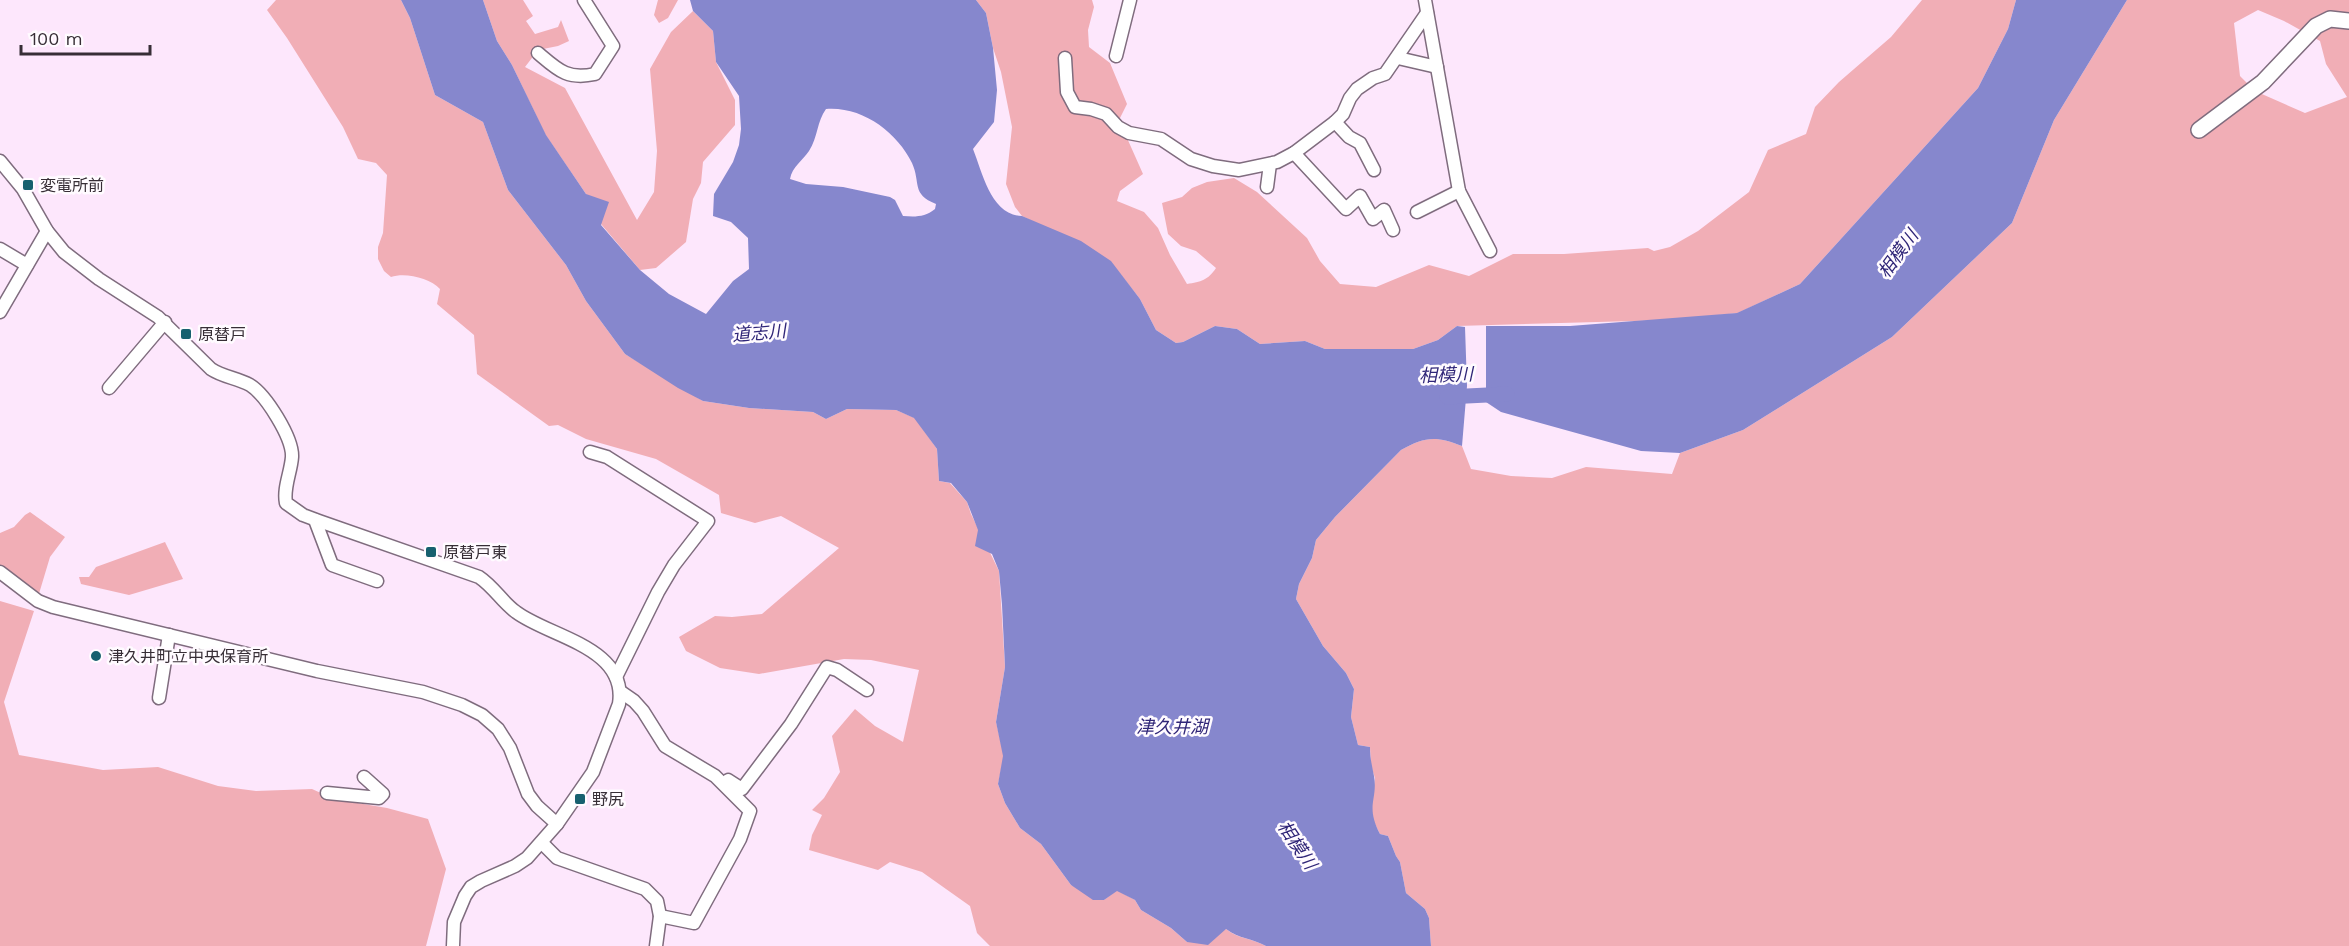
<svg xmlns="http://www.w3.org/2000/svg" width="2349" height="946" viewBox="0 0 2349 946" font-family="'Work Sans','Noto Sans JP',sans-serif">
<rect width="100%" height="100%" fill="#fde7fc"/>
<g fill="#f1aeb6" fill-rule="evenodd">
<path d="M 276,0 L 401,0 L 410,18 L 435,95 L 483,122 L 508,190 L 566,265 L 586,301 L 625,354 L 703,401 L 749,408 L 813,412 L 826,419 L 847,409 L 896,410 L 915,418 L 937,449 L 939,481 L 950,483 L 967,502 L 971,514 L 999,571 L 1005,667 L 996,722 L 1004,756 L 998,784 L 1005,803 L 1020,828 L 1041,844 L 1071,885 L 1104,900 L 1117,890 L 1135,900 L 1141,910 L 1171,928 L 1187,942 L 1226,929 C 1238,939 1252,938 1266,946 L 990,946 L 977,933 L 970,906 L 922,872 L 890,862 L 878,870 L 809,850 L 812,835 L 822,815 L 812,810 L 824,798 L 840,772 L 832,736 L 855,709 L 875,726 L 903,742 L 919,670 L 871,660 L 844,659 L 759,674 L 720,668 L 686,651 L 679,637 L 715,616 L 732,617 L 762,614 L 839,548 L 781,516 L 755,523 L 721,513 L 719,495 L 656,459 L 586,439 L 558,425 L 549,426 L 477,374 L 474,335 L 437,304 L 440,289 C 430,278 405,272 391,277 L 384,271 L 378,259 L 378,247 L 383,233 L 387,175 L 376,163 L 358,159 L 343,127 L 287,38 L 267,10 Z"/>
<polygon points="483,0 523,0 533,16 526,21 535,34 558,27 561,20 569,41 558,46 538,50 525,67 565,88 637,220 654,192 657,151 650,69 671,32 693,11 713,31 716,62 735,100 735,125 703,162 701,183 693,199 686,242 656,268 640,270 601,224 586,194 545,134 512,65 497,41"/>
<polygon points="658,0 678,0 668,18 659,23 654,15"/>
<path d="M 976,0 L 1092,0 L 1094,7 L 1088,30 L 1089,47 L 1110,63 L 1127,104 L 1119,120 L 1143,174 L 1120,191 L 1117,201 L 1144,212 L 1158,228 L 1170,255 L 1187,284 C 1201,282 1208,280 1216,268 L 1196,251 L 1181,246 L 1168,234 L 1162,203 L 1182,197 L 1192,188 L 1207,182 L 1234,178 L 1257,192 L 1307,238 L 1320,261 L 1340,284 L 1376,287 L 1429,265 L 1469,276 L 1513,254 L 1564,254 L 1648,248 L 1654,251 L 1670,247 L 1698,231 L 1749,192 L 1768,150 L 1806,134 L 1815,107 L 1839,82 L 1891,37 L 1922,0 L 2016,0 L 2008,29 L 1978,88 L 1800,284 L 1738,313 L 1671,320 L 1457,326 L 1438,340 L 1413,349 L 1325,349 L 1305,341 L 1260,344 L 1237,329 L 1215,326 L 1183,342 L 1176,343 L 1156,330 L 1140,299 L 1110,261 L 1022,216 L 1015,207 L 1006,184 L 1012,127 L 1001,72 L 993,48 L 986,13 Z"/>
<path d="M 2127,0 L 2349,0 L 2349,946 L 1431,946 L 1429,918 L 1425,909 L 1406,893 L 1400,862 L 1396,856 L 1388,836 L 1380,834 L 1373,820 L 1371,806 L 1375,778 L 1371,766 L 1370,747 L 1358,745 L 1351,717 L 1354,689 L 1346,673 L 1323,646 L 1296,599 L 1299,584 L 1312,558 L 1316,540 L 1335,517 L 1401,450 C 1425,436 1437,436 1462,446 L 1471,469 L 1511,476 L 1552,478 L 1586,467 L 1672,474 L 1680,453 L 1743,430 L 1892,337 L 2012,223 L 2054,120 ZM 2258,10 L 2284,21 L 2320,41 L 2326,64 L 2347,97 L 2305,113 L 2255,91 L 2240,76 L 2234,23 Z"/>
<polygon points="30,512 65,537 50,557 38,597 0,566 0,533 14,527 25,515"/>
<polygon points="165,542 183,579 129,595 81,584 79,577 89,577 96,567"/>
<polygon points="0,601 34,611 4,702 19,755 103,770 158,767 218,786 256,791 312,789 334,799 387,808 428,819 446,869 426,946 0,946"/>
</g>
<g fill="#8687cd" fill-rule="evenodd">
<path d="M 401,0 L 483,0 L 497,41 L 512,65 L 546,135 L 586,194 L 609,202 L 601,225 L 640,270 L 669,294 L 706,314 L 733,281 L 749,269 L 748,238 L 731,222 L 713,216 L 714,194 L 733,162 L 739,145 L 741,129 L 739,96 L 716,62 L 713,31 L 693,11 L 690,0 L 976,0 L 986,13 L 993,48 L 997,90 L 994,122 L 973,149 C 983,174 991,215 1022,216 L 1081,241 L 1111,261 L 1140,299 L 1156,330 L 1176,343 L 1183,342 L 1215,326 L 1237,329 L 1260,344 L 1305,341 L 1325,349 L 1413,349 L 1438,340 L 1457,326 L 1465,327 L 1467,386 L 1462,446 C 1437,436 1425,436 1401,450 L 1335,517 L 1316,540 L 1312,558 L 1299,584 L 1296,599 L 1323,646 L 1346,673 L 1354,689 L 1351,717 L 1358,745 L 1370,747 C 1370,758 1372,766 1374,776 C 1378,800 1365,805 1380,834 L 1388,836 L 1396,856 L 1400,862 L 1406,893 L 1425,909 L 1429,918 L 1431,946 L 1266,946 C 1252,938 1239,939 1226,929 L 1208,945 L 1187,942 L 1171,928 L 1141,910 L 1135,900 L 1117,891 L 1104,900 L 1093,900 L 1071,885 L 1041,844 L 1020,828 L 1005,803 L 998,784 L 1003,756 L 996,722 L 1005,667 L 1002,605 L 999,571 L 992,554 L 975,546 L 978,530 L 967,502 L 951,483 L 939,481 L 937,449 L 914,418 L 896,410 L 847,409 L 826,419 L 813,412 L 749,408 L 703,401 L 678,388 L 625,354 L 586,301 L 566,265 L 508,190 L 483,122 L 435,95 L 410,18 ZM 826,109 C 862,106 897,132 912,163 C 921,183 911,194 936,204 L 935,209 C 925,217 916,217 903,216 L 895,200 L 890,197 L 843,187 L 806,184 L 790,179 C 792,167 803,160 809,151 C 818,137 817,121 826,109 Z"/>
<polygon points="2016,0 2127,0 2054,120 2012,223 1892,337 1743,430 1680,453 1641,451 1501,412 1486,402 1486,326 1570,326 1737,313 1800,284 1978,88 2008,29"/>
</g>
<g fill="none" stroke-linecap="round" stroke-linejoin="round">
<polyline stroke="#8687cd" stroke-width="15" points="1447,397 1507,394"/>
<g stroke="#7f6c7e" stroke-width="15">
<g id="minor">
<polyline points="1425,0 1459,191 1490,251"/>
<path d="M 538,53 C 558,70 567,80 595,74 L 613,46 L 584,0"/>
<polyline points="1116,56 1130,0"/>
<polyline points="1065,58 1067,92 1075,107 1091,109 1106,114 1118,127 1129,133 1161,139 1191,159 1213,166 1239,170 1277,162 1294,153 1335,122 1343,114 1350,98 1357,89 1373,78 1385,74 1427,13"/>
<polyline points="1398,58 1437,67"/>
<polyline points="1335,122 1349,137 1360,143 1374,170"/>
<polyline points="1294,153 1346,209 1360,196 1373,219 1384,210 1393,230"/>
<path d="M 0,161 L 23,189 L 47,231 L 64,252 L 99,279 L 158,317 L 211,369 C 223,377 237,378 250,385 C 266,395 293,438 292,457 C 291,472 283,488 286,503 L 303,515 L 319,521 L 479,577 C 494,587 502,602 516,612 C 549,637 628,647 619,704 L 593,772 L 557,824 L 527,858 L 515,866 L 481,881 L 471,887 L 465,896 L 454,922 L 453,946"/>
<polyline points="1267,187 1270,164"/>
<polyline points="1417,212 1459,191"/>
<polyline points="0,249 27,265"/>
<polyline points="0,312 47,231"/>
<polyline points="109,388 165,322"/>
<polyline points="590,452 607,457 708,521 674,565 658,592 616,677"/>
<polyline points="315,520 332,565 377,581"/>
<polyline points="0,572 38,601 53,607 317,671 423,692 462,705 482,715 498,729 510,748 528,794 537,806 557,824"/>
<polyline points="621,692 634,701 643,711 665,746 715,776 750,811 740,839 694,923 660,916"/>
<polyline points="159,698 169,635"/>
<polyline points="728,780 742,789 791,724 827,667 837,670 867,690"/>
<polyline points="327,793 379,798 383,794 364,777"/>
<polyline points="542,843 557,858 645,889 657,901 660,916 656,946"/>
</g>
</g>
<g stroke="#7f6c7e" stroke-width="18">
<polyline id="major" points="2199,130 2263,82 2316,26 2330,19 2349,21"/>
</g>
<use href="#minor" stroke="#fff" stroke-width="12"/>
<use href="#major" stroke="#fff" stroke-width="15"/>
</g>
<g fill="#17606f" stroke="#fffbff" stroke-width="2">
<rect x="22" y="179" width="12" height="12" rx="3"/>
<rect x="180" y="328" width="12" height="12" rx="3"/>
<rect x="425" y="546" width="12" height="12" rx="3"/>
<circle cx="96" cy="656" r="6"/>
<rect x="574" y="793" width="12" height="12" rx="3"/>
</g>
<g text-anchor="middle" stroke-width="5" stroke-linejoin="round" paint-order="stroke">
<g font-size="16" fill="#372e36" stroke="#fffbff" text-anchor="start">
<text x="40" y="191">変電所前</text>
<text x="198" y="340">原替戸</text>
<text x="443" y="558">原替戸東</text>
<text x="108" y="662">津久井町立中央保育所</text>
<text x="592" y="805">野尻</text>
</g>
<g font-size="18" font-style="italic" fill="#302678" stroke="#fffbff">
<text transform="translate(1898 254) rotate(-54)" y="6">相模川</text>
<text transform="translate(759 333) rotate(-5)" y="6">道志川</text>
<text transform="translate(1446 375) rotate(-2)" y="6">相模川</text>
<text x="1172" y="733">津久井湖</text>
<text transform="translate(1297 845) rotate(56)" y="6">相模川</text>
</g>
</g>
<path d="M21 45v9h129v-9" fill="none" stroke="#372e36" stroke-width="3"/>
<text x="30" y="45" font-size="18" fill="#372e36" stroke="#fffbff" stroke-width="4.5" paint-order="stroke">100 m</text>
</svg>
